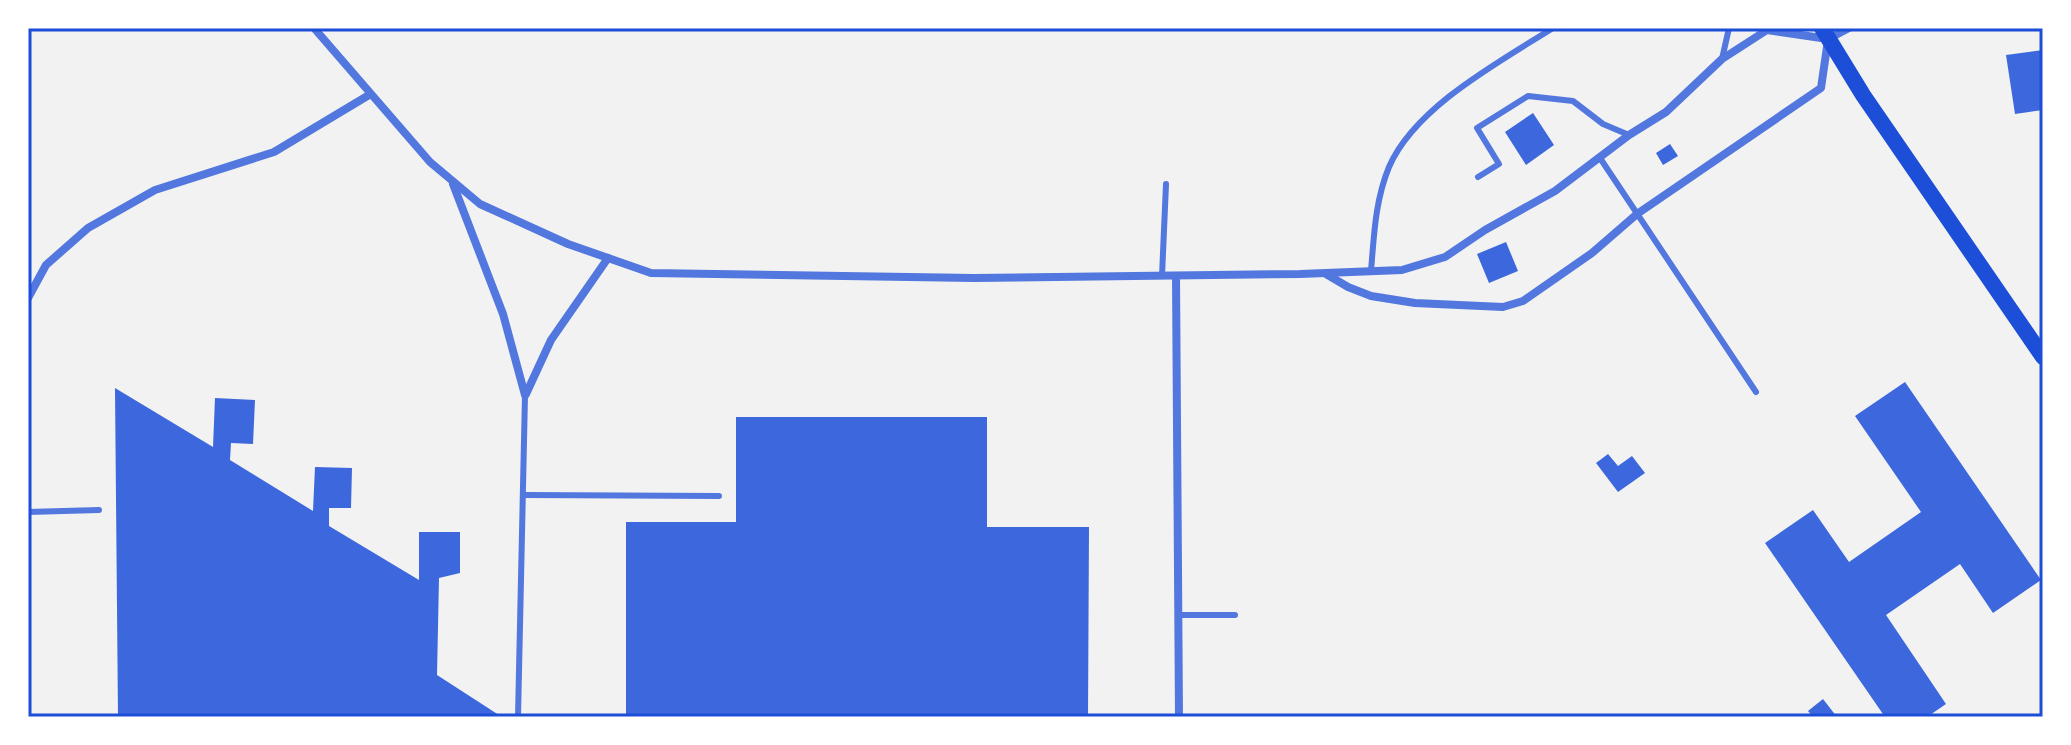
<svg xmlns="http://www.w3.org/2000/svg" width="2071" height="745" viewBox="0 0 2071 745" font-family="Ubuntu,sans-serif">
<rect width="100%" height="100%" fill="#f2f2f2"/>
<g fill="#3d67dc">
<polygon points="2043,50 2043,110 2015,114 2006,55"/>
<polygon points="1533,113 1554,145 1526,165 1505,132"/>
<polygon points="1670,144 1678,156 1663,165 1656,153"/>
<polygon points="1506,242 1518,271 1489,283 1477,254"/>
<polygon points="1905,382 2041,580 1993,613 1960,564 1886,615 1946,704 1927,717 1885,717 1765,543 1813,510 1849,562 1921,512 1855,416"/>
<polygon points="115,388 213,447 215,398 255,400 253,444 231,443 230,460 313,511 315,467 352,468 351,508 329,508 329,526 419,580 419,532 460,532 460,573 439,578 437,675 502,717 118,717"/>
<polygon points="736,417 987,417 987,527 1089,527 1088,717 626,717 626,522 736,522"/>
<polygon points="1608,454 1618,466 1632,456 1645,473 1618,492 1596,463"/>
<polygon points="1823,699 1837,717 1813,717 1808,711"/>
</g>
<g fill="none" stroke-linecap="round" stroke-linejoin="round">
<g stroke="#5277de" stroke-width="6">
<polyline points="1722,59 1729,28"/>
<polyline points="1600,158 1756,392"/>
<polyline points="1478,177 1499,164 1477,128 1528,96 1573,101 1603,124 1629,135"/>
<path d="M 1371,271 C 1374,236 1375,201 1389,167 C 1415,107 1499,62 1553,28"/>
<polyline points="1162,276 1166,184"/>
<polyline points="524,495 719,496"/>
<polyline points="28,512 99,510"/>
<polyline points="1179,615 1235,615"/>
<polyline points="518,717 525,395"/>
</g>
<g stroke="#5277de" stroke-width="8">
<polyline points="314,28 430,162 480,204 568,244 651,273 974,278 1300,274 1402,270 1445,257 1485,230 1555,191 1629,135 1666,112 1722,59 1767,30 1828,39 1849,28"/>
<polyline points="453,184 503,314 525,395"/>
<polyline points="1326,274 1348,287 1371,296 1415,303 1503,307 1523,301 1592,253 1637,214 1821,88 1828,40"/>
<polyline points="1176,276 1179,717"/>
<polyline points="28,298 46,265 88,228 155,190 274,152 369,95"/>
<polyline points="526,394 551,340 608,258"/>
</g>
<polyline stroke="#1d4ed8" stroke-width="16" points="1822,28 1863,95 2043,357"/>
</g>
<rect width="2071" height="745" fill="none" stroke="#ffffff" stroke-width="60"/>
<rect x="30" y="30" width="2011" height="685" fill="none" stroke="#1d4ed8" stroke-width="3"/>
</svg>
